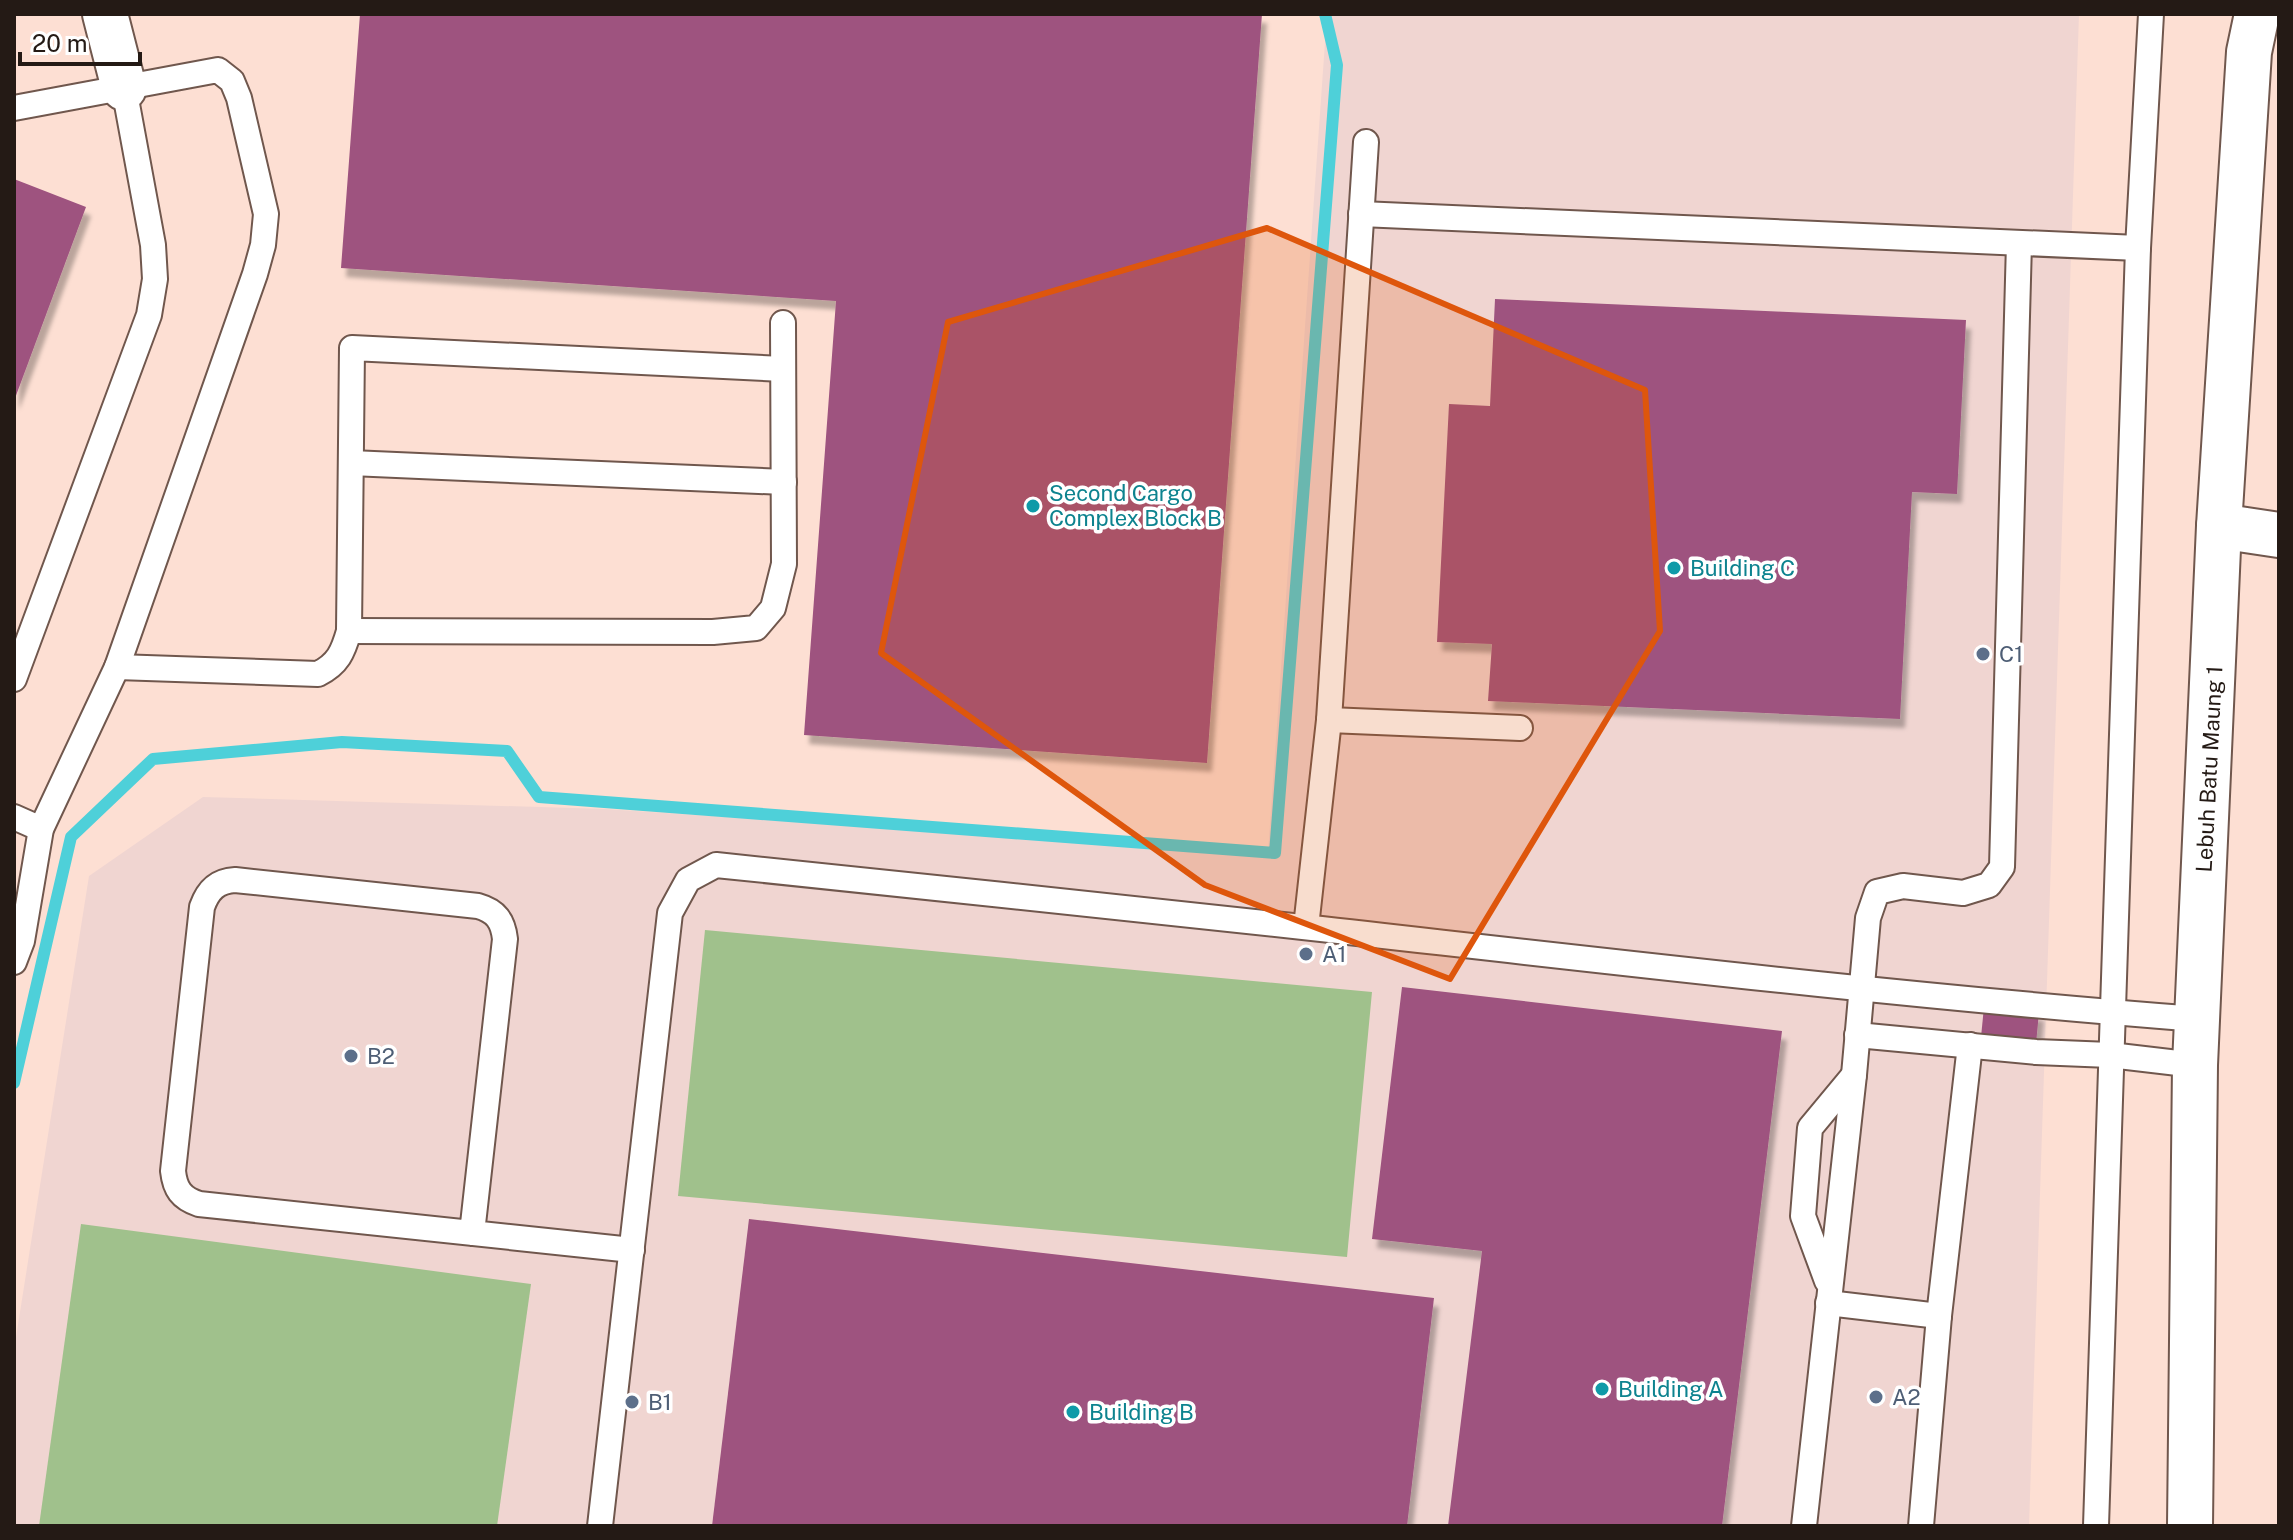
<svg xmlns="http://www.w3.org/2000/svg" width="2293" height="1540" viewBox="0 0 2293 1540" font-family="'Public Sans',sans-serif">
<defs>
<filter id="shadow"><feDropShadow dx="5" dy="9" stdDeviation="2" flood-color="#0004"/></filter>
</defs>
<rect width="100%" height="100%" fill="#fddfd3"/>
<polygon fill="#f0d5d1" points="1327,14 2079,14 2029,1526 14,1526 14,1350 89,876 203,797 605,809 1268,853"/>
<g fill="#a0c18c">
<polygon points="705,930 1372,992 1347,1257 678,1196"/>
<polygon points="81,1224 531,1284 497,1526 39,1526"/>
</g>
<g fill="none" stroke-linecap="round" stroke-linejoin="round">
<polyline stroke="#4ed0d9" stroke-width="12" points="14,1083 71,837 153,759 342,742 507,751 539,797 1275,853 1337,65 1325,14"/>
</g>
<g fill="#9e537f" filter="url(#shadow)">
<polygon points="360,14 1262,14 1207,763 804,735 836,301 341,268"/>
<polygon points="14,179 86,207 14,401"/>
<polygon points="1495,299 1966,320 1957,494 1912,492 1900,719 1488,701 1492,644 1437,642 1449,404 1490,406"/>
<polygon points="1402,987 1782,1031 1722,1526 1448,1526 1482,1251 1372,1239"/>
<polygon points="1984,1007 2039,1012 2036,1044 1981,1037"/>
<polygon points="749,1219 1434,1298 1407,1526 712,1526"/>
</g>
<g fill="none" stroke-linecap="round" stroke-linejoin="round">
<g stroke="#70574d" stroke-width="28">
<g id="service">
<polyline points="14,108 218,70 232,81 239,98 266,214 263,245 255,274 117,667 41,829 22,941 14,962"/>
<polyline points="1361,214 2138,248"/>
<polyline points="351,463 784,482"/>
<polyline points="349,631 713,632 756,628 773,608 784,564 783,323"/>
<path d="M 117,667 L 318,674 C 338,664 343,652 349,631 L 352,348 L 783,369"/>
<polyline points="14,679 149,315 155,279 153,245 124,88"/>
<polyline points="1329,720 1520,728"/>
<polyline points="14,817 41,829"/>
<polyline points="1306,927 1329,720 1366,142"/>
<polyline points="1857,1035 2036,1052 2110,1055 2195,1065"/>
<path d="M 472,1233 L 505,939 C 503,921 496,911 478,906 L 235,880 C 217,881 208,890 202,907 L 173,1171 C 175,1189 181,1198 199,1204 L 632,1250"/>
<polyline points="1827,1281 1803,1216 1810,1128 1854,1075"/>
<polyline points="1828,1303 1939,1316"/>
<path d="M 600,1526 L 670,913 L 688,880 L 716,865 C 915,886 1113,906 1312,928 C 1607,961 1901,996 2197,1019"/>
<polyline points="1804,1526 1854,1075 1868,918 1877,892 1903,886 1963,893 1989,885 2002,867 2019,243"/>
<polyline points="1921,1526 1939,1316 1970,1045"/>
<polyline points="2096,1526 2138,248 2151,14"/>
</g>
</g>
<g stroke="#70574d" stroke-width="48">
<g id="minor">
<polyline points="105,14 124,88"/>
<polyline points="2219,526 2279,535"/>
<polyline points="2190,1526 2195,1065 2219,526 2249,52 2257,14"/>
</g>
</g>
<use href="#service" stroke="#fff" stroke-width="24"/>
<use href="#minor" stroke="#fff" stroke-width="44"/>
</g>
<path fill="#de560c" fill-opacity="0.2" stroke="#de560c" stroke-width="6" stroke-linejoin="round" d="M 1267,228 L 1645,390 L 1660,631 L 1450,979 L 1205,885 L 881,653 L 948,322 Z"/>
<g fill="#0f9aa8" stroke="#fff" stroke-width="3">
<circle cx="1033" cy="506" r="8"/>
<circle cx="1674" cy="568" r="8"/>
<circle cx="1602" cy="1389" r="8"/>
<circle cx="1073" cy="1412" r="8"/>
</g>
<g fill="#5c6f8a" stroke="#fff" stroke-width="3">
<circle cx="1983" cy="654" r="8"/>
<circle cx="1306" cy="954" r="8"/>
<circle cx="351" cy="1056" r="8"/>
<circle cx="1876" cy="1397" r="8"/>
<circle cx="632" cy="1402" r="8"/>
</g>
<g text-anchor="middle" stroke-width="7" stroke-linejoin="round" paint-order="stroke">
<g font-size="22" fill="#0d838f" stroke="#fff" text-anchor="start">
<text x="1049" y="501">Second Cargo<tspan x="1049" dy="25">Complex Block B</tspan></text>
<text x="1690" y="576">Building C</text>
<text x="1618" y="1397">Building A</text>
<text x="1089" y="1420">Building B</text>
</g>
<g font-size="22" fill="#4e5e75" stroke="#fff" text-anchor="start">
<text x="1999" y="662">C1</text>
<text x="1322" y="962">A1</text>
<text x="367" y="1064">B2</text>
<text x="1892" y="1405">A2</text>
<text x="648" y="1410">B1</text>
</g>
<g font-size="22" fill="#241a15" stroke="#fff">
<text transform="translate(2209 769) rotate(-87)" y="8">Lebuh Batu Maung 1</text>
</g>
</g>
<rect width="2293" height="1540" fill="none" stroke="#241a15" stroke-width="32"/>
<path d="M20 52v12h120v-12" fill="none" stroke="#241a15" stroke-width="4"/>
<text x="32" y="52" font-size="24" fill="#241a15" stroke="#ffffff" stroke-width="6" paint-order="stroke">20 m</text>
</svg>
